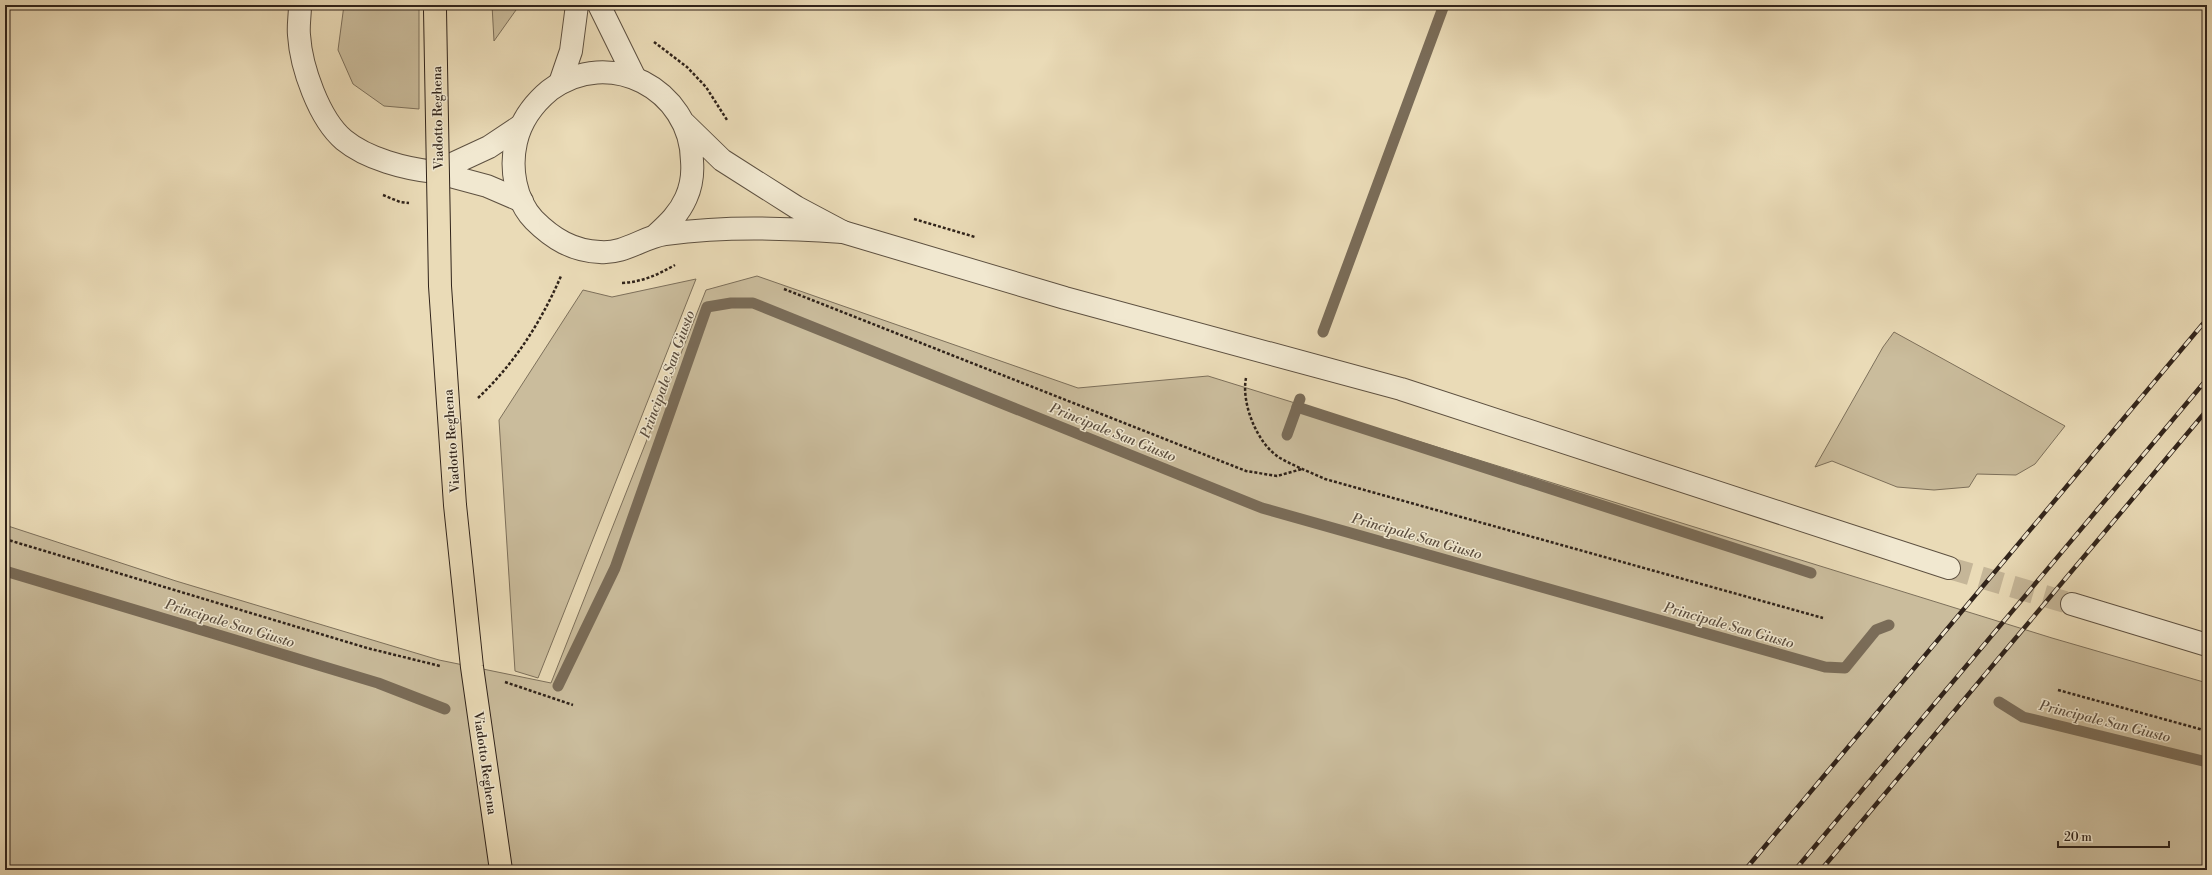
<svg xmlns="http://www.w3.org/2000/svg" width="2212" height="875" viewBox="0 0 2212 875" font-family="'Libre Bodoni',serif">
<rect width="100%" height="100%" fill="#eadbb7"/>
<filter id="stains"><feTurbulence type="fractalNoise" baseFrequency=".005" numOctaves="4"/><feColorMatrix values="0 0 0 0 .2 0 0 0 0 .09 0 0 0 0 .02 0 0 0 .5 -.17"/></filter>
<radialGradient id="worn" r=".72"><stop offset=".6" stop-color="#630" stop-opacity="0"/><stop offset="1" stop-color="#630" stop-opacity=".3"/></radialGradient>
<g fill="#cabc9c" stroke="#7d705b">
<polygon points="344,5 419,5 419,109 384,106 353,84 338,50"/>
<polygon points="492,5 517,5 516,10 494,41"/>
<polygon points="757,276 1078,388 1208,376 2052,638 2207,683 2207,870 5,870 5,525 176,581 439,660 551,683 706,290"/>
<polygon points="696,279 538,678 515,671 499,420 583,290 612,297"/>
<polygon points="1894,332 2065,426 2035,464 2016,475 1977,474 1969,487 1934,490 1897,487 1832,461 1815,467 1883,347"/>
</g>
<g fill="none" stroke-linecap="round" stroke-linejoin="round">
<g stroke="#7a6c58" stroke-width="11">
<polyline points="1323,332 1444,5"/>
<polyline points="1297,407 1811,573"/>
<polyline points="1287,435 1300,399"/>
<polyline points="5,571 378,683 445,709"/>
<polyline points="558,686 615,568 707,307 731,303 753,303 1262,508 1825,667 1845,668 1876,630 1889,625"/>
<polyline points="1999,702 2023,717 2207,762"/>
</g>
<polyline stroke="#c5b698" stroke-width="22" stroke-dasharray="22 11" stroke-linecap="butt" points="1949,568 2072,604"/>
<g stroke="#5e5141" stroke-width="24">
<g id="minor">
<path d="M 300,5 C 300,15 298,26 299,35 C 301,67 319,119 344,140 C 367,159 406,169 435,172"/>
<polyline points="599,5 635,78"/>
<polyline points="560,83 571,51 577,5"/>
<polyline points="519,127 489,147 435,172 487,186 522,201"/>
<polyline points="843,232 1065,298 1401,389 1949,568"/>
<path d="M 655,236 C 668,224 679,214 686,198 C 691,187 693,173 692,161 C 691,89 609,46 550,90 C 533,104 521,120 516,142 C 510,168 515,200 534,220 C 553,239 573,251 600,252 C 625,254 643,237 665,234 C 728,226 780,228 843,232 L 796,207 L 722,160 L 684,123"/>
<polyline points="2072,604 2207,645"/>
</g>
</g>
<g stroke="#30231a" stroke-width="2.5" stroke-dasharray="3 2" stroke-linecap="butt">
<polyline points="654,42 687,67 706,87 727,120"/>
<polyline points="383,195 400,202 409,203"/>
<polyline points="914,219 975,237"/>
<path d="M 622,283 C 642,282 657,275 675,265"/>
<polyline points="784,289 1246,471 1277,476 1302,469"/>
<path d="M 1246,378 C 1241,403 1257,444 1280,458 C 1294,466 1310,472 1325,479 L 1823,618"/>
<path d="M 478,398 C 515,363 541,322 561,276"/>
<polyline points="5,539 367,648 440,666"/>
<polyline points="505,682 573,705"/>
<polyline points="2058,690 2207,731"/>
</g>
<use href="#minor" stroke="#f1e8d0" stroke-width="22"/>
<g stroke="#30231a" stroke-width="4.5">
<g id="rail">
<polyline points="1745,870 2207,319"/>
<polyline points="1795,870 2207,379"/>
<polyline points="1821,870 2207,410"/>
</g>
</g>
<use href="#rail" stroke="#f1e8d0" stroke-width="3" stroke-dasharray="9" stroke-linecap="butt"/>
<g stroke="#30231a" stroke-width="24" stroke-linecap="butt">
<polyline id="highway-bridge" points="435,10 440,286 455,505 472,667 501,870"/>
</g>
<use href="#highway-bridge" stroke="#eadbb7" stroke-width="22"/>
</g>
<g text-anchor="middle" stroke-width="3" stroke-linejoin="round" paint-order="stroke">
<g font-size="13" fill="#30231a" stroke="#f1e8d0">
<text transform="translate(437 118) rotate(-91)" y="5">Viadotto Reghena</text>
<text transform="translate(451 441) rotate(-94)" y="5">Viadotto Reghena</text>
<text transform="translate(486 763) rotate(82)" y="5">Viadotto Reghena</text>
</g>
<g font-size="14" font-style="italic" fill="#5b4d3e" stroke="#f1e8d0">
<text transform="translate(667 374) rotate(-70)" y="5">Principale San Giusto</text>
<text transform="translate(1113 432) rotate(22)" y="5">Principale San Giusto</text>
<text transform="translate(1417 536) rotate(16)" y="5">Principale San Giusto</text>
<text transform="translate(230 623) rotate(17)" y="5">Principale San Giusto</text>
<text transform="translate(1729 625) rotate(16)" y="5">Principale San Giusto</text>
<text transform="translate(2105 721) rotate(14)" y="5">Principale San Giusto</text>
</g>
</g>
<rect width="2212" height="875" fill="none" stroke="#eadbb7" stroke-width="20"/>
<rect x="6" y="6" width="2200" height="863" fill="none" stroke="#30231a" stroke-width="2"/>
<rect x="10" y="10" width="2192" height="855" fill="none" stroke="#30231a"/>
<path d="M2058 841v6h111v-6" fill="none" stroke="#30231a" stroke-width="2"/>
<text x="2064" y="841" font-size="12" fill="#30231a" stroke="#f1e8d0" stroke-width="3" paint-order="stroke">20 m</text>
<rect width="100%" height="100%" filter="url(#stains)"/>
<rect width="100%" height="100%" fill="url(#worn)"/>
</svg>
